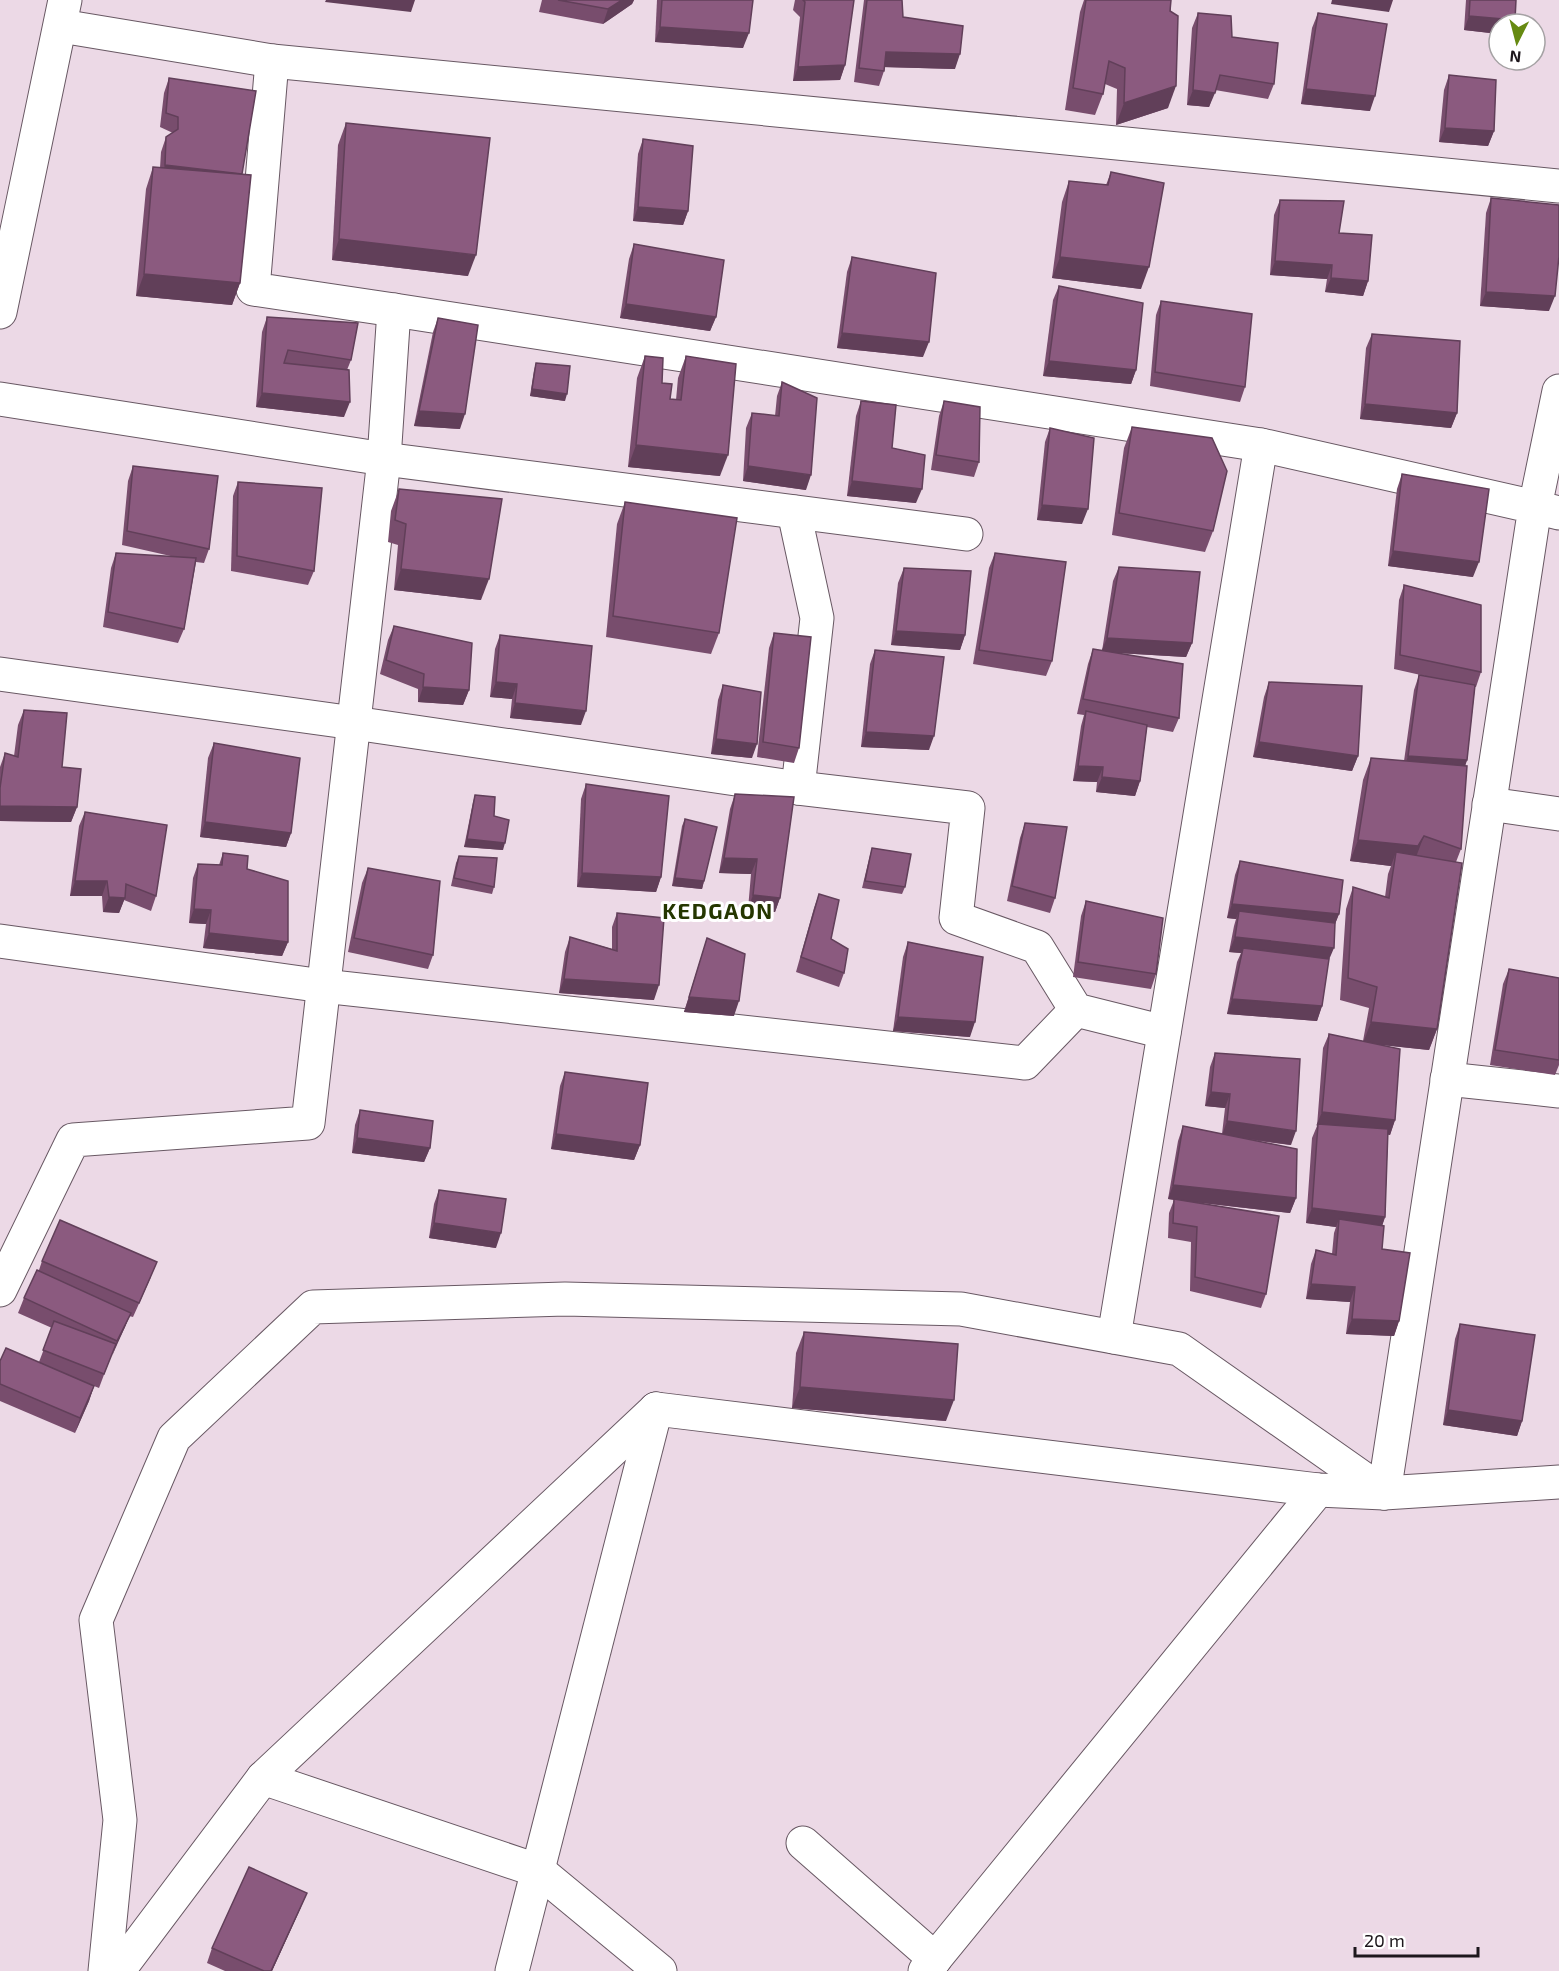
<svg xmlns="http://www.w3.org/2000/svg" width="1559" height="1971" viewBox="0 0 1559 1971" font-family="'Exo 2',sans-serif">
<rect width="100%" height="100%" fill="#ecd9e6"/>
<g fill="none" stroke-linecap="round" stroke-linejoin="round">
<g stroke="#685863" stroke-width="35">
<g id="street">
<polyline points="61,26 272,61 1559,186"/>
<polyline points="272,61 253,289 394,310 1261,445 1535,507 1384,1493"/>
<polyline points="0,312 65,0"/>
<polyline points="1559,391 1535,507 1559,513"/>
<polyline points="0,399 384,459 966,534"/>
<polyline points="794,512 817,618 798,788"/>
<polyline points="0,674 354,723 798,788 968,808 956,918 1037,947 1076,1010 1164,1032"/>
<polyline points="1489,804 1559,814"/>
<polyline points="0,941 323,986 1025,1063 1076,1010"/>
<polyline points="1447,1079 1559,1091"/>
<polyline points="0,1290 73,1140 308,1123 384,459 394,310"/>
<polyline points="1114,1337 1261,445"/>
<polyline points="656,1409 1318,1490 1384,1493 1559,1482"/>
<polyline points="263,1778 539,1871 660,1971"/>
<polyline points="803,1843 935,1959"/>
<polyline points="105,1971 120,1820 96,1620 174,1438 313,1307 565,1299 961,1309 1179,1349 1384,1493"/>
<polyline points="118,1971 263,1778 656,1409"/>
<polyline points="512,1971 656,1409"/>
<polyline points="925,1971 1318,1490"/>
</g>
</g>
<use href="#street" stroke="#fff" stroke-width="33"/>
</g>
<g fill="#784d6d">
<polygon points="542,0 634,0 632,4 603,24 539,12"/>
<polygon points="657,0 753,0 743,48 655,42"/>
<polygon points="795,0 854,0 845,65 840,80 793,81 800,17 793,10"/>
<polygon points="864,0 902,0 903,17 955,69 885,67 884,71 879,86 854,82"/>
<polygon points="1084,0 1171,0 1168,108 1116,125 1117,89 1105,84 1103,94 1095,115 1065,110 1080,12"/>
<polygon points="1466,0 1516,0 1515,20 1514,24 1499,24 1499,34 1464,30"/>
<polygon points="1198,13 1232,37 1274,84 1268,99 1215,90 1209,107 1187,105 1192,28"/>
<polygon points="1318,13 1370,111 1301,104 1312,28"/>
<polygon points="1449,75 1494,131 1488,146 1439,142 1444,90"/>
<polygon points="169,78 242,174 240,283 232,305 136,296 146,189 153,167 160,168 161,152 166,137 173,133 160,127 164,93"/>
<polygon points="346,123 468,276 332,260 338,145"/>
<polygon points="643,139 688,211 683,225 633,221 638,154"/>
<polygon points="1111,172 1141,289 1052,278 1062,202 1069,181 1106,185"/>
<polygon points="1491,198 1549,311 1480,306 1486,213"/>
<polygon points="1280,200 1339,233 1368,281 1363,296 1325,292 1327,279 1270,275 1274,215"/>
<polygon points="634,244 716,317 710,331 620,318 629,259"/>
<polygon points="852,257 923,357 837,348 847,272"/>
<polygon points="1059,286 1136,370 1131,384 1043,376 1053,300"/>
<polygon points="1161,301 1245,387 1240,402 1150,386 1156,315"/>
<polygon points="267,317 351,360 347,370 344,417 256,407 262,332"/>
<polygon points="438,318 460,429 414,426 433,332"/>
<polygon points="1372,334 1457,413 1451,428 1360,419 1366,348"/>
<polygon points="645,356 662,383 670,399 676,400 678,378 686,356 720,476 628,467 637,378"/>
<polygon points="536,363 565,401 530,396 534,370"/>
<polygon points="782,382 806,490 743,481 746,428 752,413 775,416 777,396"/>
<polygon points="861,401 892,448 916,503 847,496 856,416"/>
<polygon points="944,401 979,462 974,477 931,470 939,416"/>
<polygon points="1132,427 1213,531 1205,552 1112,535 1124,448"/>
<polygon points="1050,428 1082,524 1037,520 1045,442"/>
<polygon points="133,466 209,549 204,563 196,562 184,629 178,643 103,627 111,568 116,553 175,557 122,545 128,481"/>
<polygon points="1402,474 1473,577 1388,566 1397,489"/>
<polygon points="238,482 314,571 308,585 231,571 233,496"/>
<polygon points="399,489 481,600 394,590 398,545 388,542 391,511"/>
<polygon points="625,502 719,633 711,654 606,637 617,524"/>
<polygon points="995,553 1052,661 1046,676 973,664 989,568"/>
<polygon points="1119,567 1192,643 1186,657 1117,653 1179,718 1173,732 1147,727 1140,781 1135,796 1096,792 1097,782 1073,781 1081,726 1084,715 1077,714 1088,664 1093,649 1102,651 1113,581"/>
<polygon points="904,568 965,635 960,650 891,645 898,583"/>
<polygon points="1404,585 1481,672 1476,687 1475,687 1467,760 1465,766 1461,849 1456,862 1437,1029 1429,1050 1382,1045 1395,1120 1390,1135 1388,1134 1385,1217 1382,1226 1382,1249 1399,1321 1394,1336 1346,1334 1350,1302 1306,1299 1311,1264 1316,1250 1332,1254 1334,1233 1336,1227 1306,1223 1312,1138 1317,1126 1323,1048 1329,1034 1363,1041 1369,1008 1340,1000 1346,909 1353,887 1385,897 1388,874 1391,866 1350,861 1363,780 1371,758 1404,761 1414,690 1419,675 1434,678 1394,669 1399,600"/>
<polygon points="394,626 469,690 463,705 418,702 418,689 380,674 388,640"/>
<polygon points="774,633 799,748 794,763 757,757 769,648"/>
<polygon points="500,635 581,725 510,718 512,699 490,697 495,649"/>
<polygon points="875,650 929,750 861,747 870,664"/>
<polygon points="1269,682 1358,756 1352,771 1253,757 1264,697"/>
<polygon points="723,685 752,758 711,754 718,700"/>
<polygon points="24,710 77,807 71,822 0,821 0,767 5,753 14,756 18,725"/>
<polygon points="214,743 291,833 286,847 200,837 208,758"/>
<polygon points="586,784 661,877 656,892 577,887 581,799"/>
<polygon points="735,794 780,898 775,912 748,909 751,874 719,873 730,809"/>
<polygon points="475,795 494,816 503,850 464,847 473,802"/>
<polygon points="85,812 156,896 151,911 124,900 119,913 103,912 102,896 70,896 79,826"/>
<polygon points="685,819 704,881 702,889 672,886 682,826"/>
<polygon points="1025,823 1055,898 1050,913 1007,901 1020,838"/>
<polygon points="872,848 905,887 902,894 862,888 870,855"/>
<polygon points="223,853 247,869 288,942 282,956 203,948 206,924 189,923 193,878 198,864 219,865"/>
<polygon points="459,856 494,887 492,894 451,886 456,863"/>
<polygon points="1240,861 1339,914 1335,924 1328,962 1322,1006 1317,1021 1227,1014 1237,962 1241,953 1229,952 1234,926 1236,919 1227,918 1235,875"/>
<polygon points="368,868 433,955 428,969 348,952 362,883"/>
<polygon points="819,894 831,939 844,973 839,987 796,972 814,908"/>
<polygon points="1086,901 1156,974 1151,989 1073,977 1081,916"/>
<polygon points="617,913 654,1000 559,993 565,952 570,937 612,949 612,927"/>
<polygon points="707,938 734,1016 684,1012"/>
<polygon points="908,942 970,1037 893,1031 903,957"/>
<polygon points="1509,969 1559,978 1559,1065 1555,1075 1490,1065 1503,984"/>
<polygon points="1215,1053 1291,1145 1251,1140 1296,1198 1290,1213 1201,1203 1266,1294 1261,1308 1190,1291 1191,1242 1168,1238 1169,1213 1174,1200 1168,1199 1178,1141 1183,1126 1222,1134 1225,1108 1205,1106 1210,1067"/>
<polygon points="565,1072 640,1145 634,1160 551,1149 560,1086"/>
<polygon points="360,1110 430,1148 424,1162 352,1153 355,1125"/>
<polygon points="439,1190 496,1248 429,1238 434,1204"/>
<polygon points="42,1261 151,1277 133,1317 129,1316 125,1327 111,1356 99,1388 94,1386 89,1401 75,1433 0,1401 0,1361 39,1362 52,1328 18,1313 24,1298 39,1270"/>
<polygon points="1460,1324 1522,1421 1517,1436 1443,1425 1455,1339"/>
<polygon points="804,1332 946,1421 792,1408 796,1353"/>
<polygon points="301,1907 272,1971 225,1971 207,1963 212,1948"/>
</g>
<g fill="#613f59">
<polygon points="326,0 415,0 411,12 325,2"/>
<polygon points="622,0 634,0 632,4 603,24 608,9"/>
<polygon points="1332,0 1393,0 1389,12 1331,4"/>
<polygon points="1469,16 1515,20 1514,24 1499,24 1499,34 1464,30"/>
<polygon points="660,27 749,33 743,48 655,42"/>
<polygon points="886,52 960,54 955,69 881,67"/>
<polygon points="845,65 840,80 793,81 798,67"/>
<polygon points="1176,86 1168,108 1116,125 1124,103"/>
<polygon points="1306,89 1375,96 1370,111 1301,104"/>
<polygon points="1193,90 1215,93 1209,107 1187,105"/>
<polygon points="1445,128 1494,131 1488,146 1439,142"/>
<polygon points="165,165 242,174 160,179"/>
<polygon points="638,207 688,211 683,225 633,221"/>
<polygon points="339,239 476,255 468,276 332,260"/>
<polygon points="1060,257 1149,267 1141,289 1052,278"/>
<polygon points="1275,261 1332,265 1327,279 1270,275"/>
<polygon points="144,274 240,283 232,305 136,296"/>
<polygon points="1331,278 1368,281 1363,296 1325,292"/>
<polygon points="1486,292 1555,296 1549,311 1480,306"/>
<polygon points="626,304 716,317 710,331 620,318"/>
<polygon points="842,333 929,342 923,357 837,348"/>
<polygon points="1049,361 1136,370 1131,384 1043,376"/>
<polygon points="532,389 567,394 565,401 530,396"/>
<polygon points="262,393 350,402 344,417 256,407"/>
<polygon points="1365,404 1457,413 1451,428 1360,419"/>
<polygon points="419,411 465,414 460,429 414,426"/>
<polygon points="636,445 728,455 720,476 628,467"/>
<polygon points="748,466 811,475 806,490 743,481"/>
<polygon points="852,481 922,489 916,503 847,496"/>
<polygon points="1042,505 1088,509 1082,524 1037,520"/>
<polygon points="1393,551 1479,562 1473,577 1388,566"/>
<polygon points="401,569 489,579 481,600 394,590"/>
<polygon points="896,631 965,635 960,650 891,645"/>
<polygon points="1107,638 1192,643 1186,657 1101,652"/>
<polygon points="496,682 517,684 512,699 490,697"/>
<polygon points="423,687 469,690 463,705 418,702"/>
<polygon points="515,703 586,711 581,725 510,718"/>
<polygon points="866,732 934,736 929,750 861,747"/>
<polygon points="716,739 757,744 752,758 711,754"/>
<polygon points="1259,742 1358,756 1352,771 1253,757"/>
<polygon points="1408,756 1467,760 1462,775 1403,771"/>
<polygon points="1078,766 1103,767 1097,782 1073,781"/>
<polygon points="1102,777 1140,781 1135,796 1096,792"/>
<polygon points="0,806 77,807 71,822 0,821"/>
<polygon points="205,822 291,833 286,847 200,837"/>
<polygon points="1424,836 1416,857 1396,852 1391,866 1350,861 1358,840"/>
<polygon points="467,839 505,843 503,850 464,847"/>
<polygon points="724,858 757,859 751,874 719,873"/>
<polygon points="582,873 661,877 656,892 577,887"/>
<polygon points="675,878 704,881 702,889 672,886"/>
<polygon points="75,881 107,881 102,896 70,896"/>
<polygon points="753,895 780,898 775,912 748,909"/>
<polygon points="109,897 125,898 119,913 103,912"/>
<polygon points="1232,904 1339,914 1333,929 1239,911 1236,919 1227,918"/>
<polygon points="194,909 211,910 206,924 189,923"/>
<polygon points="209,933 288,942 282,956 203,948"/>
<polygon points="1235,937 1334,948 1328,962 1243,948 1241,953 1229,952"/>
<polygon points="564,979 659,985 654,1000 559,993"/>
<polygon points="689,997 739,1001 734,1016 684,1012"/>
<polygon points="1232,999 1322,1006 1317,1021 1227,1014"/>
<polygon points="898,1017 975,1022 970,1037 893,1031"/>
<polygon points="1371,1022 1437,1029 1429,1050 1363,1043"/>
<polygon points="1211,1092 1230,1094 1225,1108 1205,1106"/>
<polygon points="1322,1112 1395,1120 1390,1135 1318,1126 1318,1124 1316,1126"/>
<polygon points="1227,1121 1296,1131 1291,1145 1222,1135"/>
<polygon points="556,1134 640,1145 634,1160 551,1149"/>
<polygon points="357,1138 430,1148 424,1162 352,1153"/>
<polygon points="1173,1185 1296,1198 1290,1213 1168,1199"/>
<polygon points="1312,1208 1385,1217 1380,1232 1339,1219 1336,1227 1306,1223"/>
<polygon points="434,1223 501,1233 496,1248 429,1238"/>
<polygon points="1311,1284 1355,1287 1350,1302 1306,1299"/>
<polygon points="131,1313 125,1327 112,1356 117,1341"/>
<polygon points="1352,1319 1399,1321 1394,1336 1346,1334"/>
<polygon points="94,1386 89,1401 75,1433 80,1418"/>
<polygon points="800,1387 954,1400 946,1421 792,1408"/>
<polygon points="1448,1410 1522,1421 1517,1436 1443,1425"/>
<polygon points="307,1893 301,1907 272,1971 271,1971"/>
</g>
<g fill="#8b5a7f" stroke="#613f59" stroke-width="1.5">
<polygon points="558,0 622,0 608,9"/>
<polygon points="662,0 753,0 749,33 660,27"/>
<polygon points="803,0 854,0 845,65 798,67 805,2"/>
<polygon points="867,0 902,0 903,17 963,26 960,54 886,52 884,71 859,68"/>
<polygon points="1086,0 1171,0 1170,11 1178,16 1176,86 1124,103 1125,68 1109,61 1103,94 1073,88"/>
<polygon points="1470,0 1516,0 1515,20 1469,16"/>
<polygon points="1198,13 1231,16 1232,37 1278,43 1274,84 1220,75 1215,93 1193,90"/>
<polygon points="1318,13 1387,24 1375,96 1306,89"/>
<polygon points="1449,75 1496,80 1494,131 1445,128"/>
<polygon points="169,78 256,91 242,174 165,165 166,137 178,129 178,117 166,113"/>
<polygon points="346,123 490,138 476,255 339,239"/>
<polygon points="643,139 693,146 688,211 638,207"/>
<polygon points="153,167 251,175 240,283 144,274"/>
<polygon points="1111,172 1164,183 1149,267 1060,257 1069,181 1108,185"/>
<polygon points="1491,198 1559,205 1559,256 1555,296 1486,292"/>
<polygon points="1280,200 1344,201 1339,233 1372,235 1368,281 1331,278 1332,265 1275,261"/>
<polygon points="634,244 724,260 716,317 626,304"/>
<polygon points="852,257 936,273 929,342 842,333"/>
<polygon points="1059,286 1143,303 1136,370 1049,361"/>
<polygon points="1161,301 1252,314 1245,387 1155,372"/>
<polygon points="267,317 358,323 351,360 288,350 284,363 349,370 350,402 262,393"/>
<polygon points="438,318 478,325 465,414 419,411"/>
<polygon points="1372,334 1460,341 1457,413 1365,404"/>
<polygon points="645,356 663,358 662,383 672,384 670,399 681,400 686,356 736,364 728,455 636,445"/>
<polygon points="536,363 570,366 567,394 532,389"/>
<polygon points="782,382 817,398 811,475 748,466 752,413 779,416"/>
<polygon points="861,401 896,405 892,448 925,455 922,489 852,481"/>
<polygon points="944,401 980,407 979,462 936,455"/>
<polygon points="1132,427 1212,438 1227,471 1213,531 1119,513"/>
<polygon points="1050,428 1094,438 1088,509 1042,505"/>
<polygon points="133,466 218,476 209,549 127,531"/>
<polygon points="1402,474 1489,489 1479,562 1393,551"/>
<polygon points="238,482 322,488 314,571 237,556"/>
<polygon points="399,489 502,499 489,579 401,569 406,524 395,520"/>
<polygon points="625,502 737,518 719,633 613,616"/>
<polygon points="116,553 196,558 184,629 108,612"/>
<polygon points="995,553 1066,562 1052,661 979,650"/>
<polygon points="1119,567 1200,572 1192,643 1107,638"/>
<polygon points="904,568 971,571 965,635 896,631"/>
<polygon points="1404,585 1481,605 1481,672 1400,655"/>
<polygon points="394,626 472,643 469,690 423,687 424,674 386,660"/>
<polygon points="774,633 811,637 799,748 763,742"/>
<polygon points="500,635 592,646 586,711 515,703 517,684 496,682"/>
<polygon points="1093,649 1183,664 1179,718 1083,699"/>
<polygon points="875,650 944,657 934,736 866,732"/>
<polygon points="1419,675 1475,685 1467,760 1408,756"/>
<polygon points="1269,682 1362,686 1358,756 1259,742"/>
<polygon points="723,685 761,692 757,744 716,739"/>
<polygon points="24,710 67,713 62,767 81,769 77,807 0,806 0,788 5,753 18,757"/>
<polygon points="1086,711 1147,725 1140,781 1102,777 1103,767 1078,766"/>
<polygon points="214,743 300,758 291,833 205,822"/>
<polygon points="1371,758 1467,766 1461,849 1424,836 1418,846 1358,840"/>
<polygon points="586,784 669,796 661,877 582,873"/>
<polygon points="735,794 794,797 780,898 753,895 757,859 724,858"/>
<polygon points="475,795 495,797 494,816 509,820 505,843 467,839"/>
<polygon points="85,812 167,825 156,896 126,884 125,898 109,897 107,881 75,881"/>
<polygon points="685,819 717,827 704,881 675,878"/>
<polygon points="1025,823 1067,827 1055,898 1012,886"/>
<polygon points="872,848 911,854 905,887 865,881"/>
<polygon points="1396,852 1462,863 1437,1029 1371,1022 1377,987 1348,978 1353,887 1389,898"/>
<polygon points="223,853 248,856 247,869 288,881 288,942 209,933 211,910 194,909 198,864 222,865"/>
<polygon points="459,856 497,858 494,887 454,878"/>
<polygon points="1240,861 1343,880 1339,914 1232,904"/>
<polygon points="368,868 440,881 433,955 354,938"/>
<polygon points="819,894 839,900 831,939 848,949 844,973 801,957"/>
<polygon points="1086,901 1163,918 1156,974 1078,962"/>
<polygon points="1239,911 1335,923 1334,948 1235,937"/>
<polygon points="617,913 664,918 659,985 564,979 570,937 617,951"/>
<polygon points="707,938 745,954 739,1001 689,997"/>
<polygon points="908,942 983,957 975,1022 898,1017"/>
<polygon points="1243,948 1329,959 1322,1006 1232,999"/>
<polygon points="1509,969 1559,978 1559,1060 1495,1050"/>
<polygon points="1329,1034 1400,1049 1395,1120 1322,1112"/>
<polygon points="1215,1053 1300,1059 1296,1131 1227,1121 1230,1094 1211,1092"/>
<polygon points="565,1072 648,1083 640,1145 556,1134"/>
<polygon points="360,1110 433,1121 430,1148 357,1138"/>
<polygon points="1318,1124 1388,1129 1385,1217 1312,1208"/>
<polygon points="1183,1126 1297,1149 1296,1198 1173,1185"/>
<polygon points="439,1190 506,1199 501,1233 434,1223"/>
<polygon points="1174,1199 1279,1216 1266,1294 1195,1277 1197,1227 1173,1223"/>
<polygon points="1339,1219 1384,1226 1382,1249 1410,1253 1399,1321 1352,1319 1355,1287 1311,1284 1316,1250 1336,1255"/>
<polygon points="60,1220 157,1262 139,1303 42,1261"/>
<polygon points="37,1270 131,1313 117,1341 24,1298"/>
<polygon points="54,1321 116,1344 104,1374 43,1350"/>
<polygon points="1460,1324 1535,1335 1522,1421 1448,1410"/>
<polygon points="804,1332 958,1344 954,1400 800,1387"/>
<polygon points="6,1348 94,1386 80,1418 0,1384 0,1361"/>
<polygon points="249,1867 307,1893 271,1971 264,1971 212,1948"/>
</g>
<g text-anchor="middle" stroke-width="6" stroke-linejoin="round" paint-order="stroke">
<g font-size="22" font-weight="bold" letter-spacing="1.5" fill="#253600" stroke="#fff">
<text x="718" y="919">KEDGAON</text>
</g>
</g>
<g transform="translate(1517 42) rotate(186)"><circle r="28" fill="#ffffff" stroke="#a5a2a4" stroke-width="1.5"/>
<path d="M0-4.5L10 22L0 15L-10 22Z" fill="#668a11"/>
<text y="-9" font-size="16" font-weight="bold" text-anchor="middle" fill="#1d171c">N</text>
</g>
<path d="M1355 1947v9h123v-9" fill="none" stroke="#1d171c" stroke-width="3"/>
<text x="1364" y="1947" font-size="18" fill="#1d171c" stroke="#ffffff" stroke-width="4.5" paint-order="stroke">20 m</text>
</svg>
